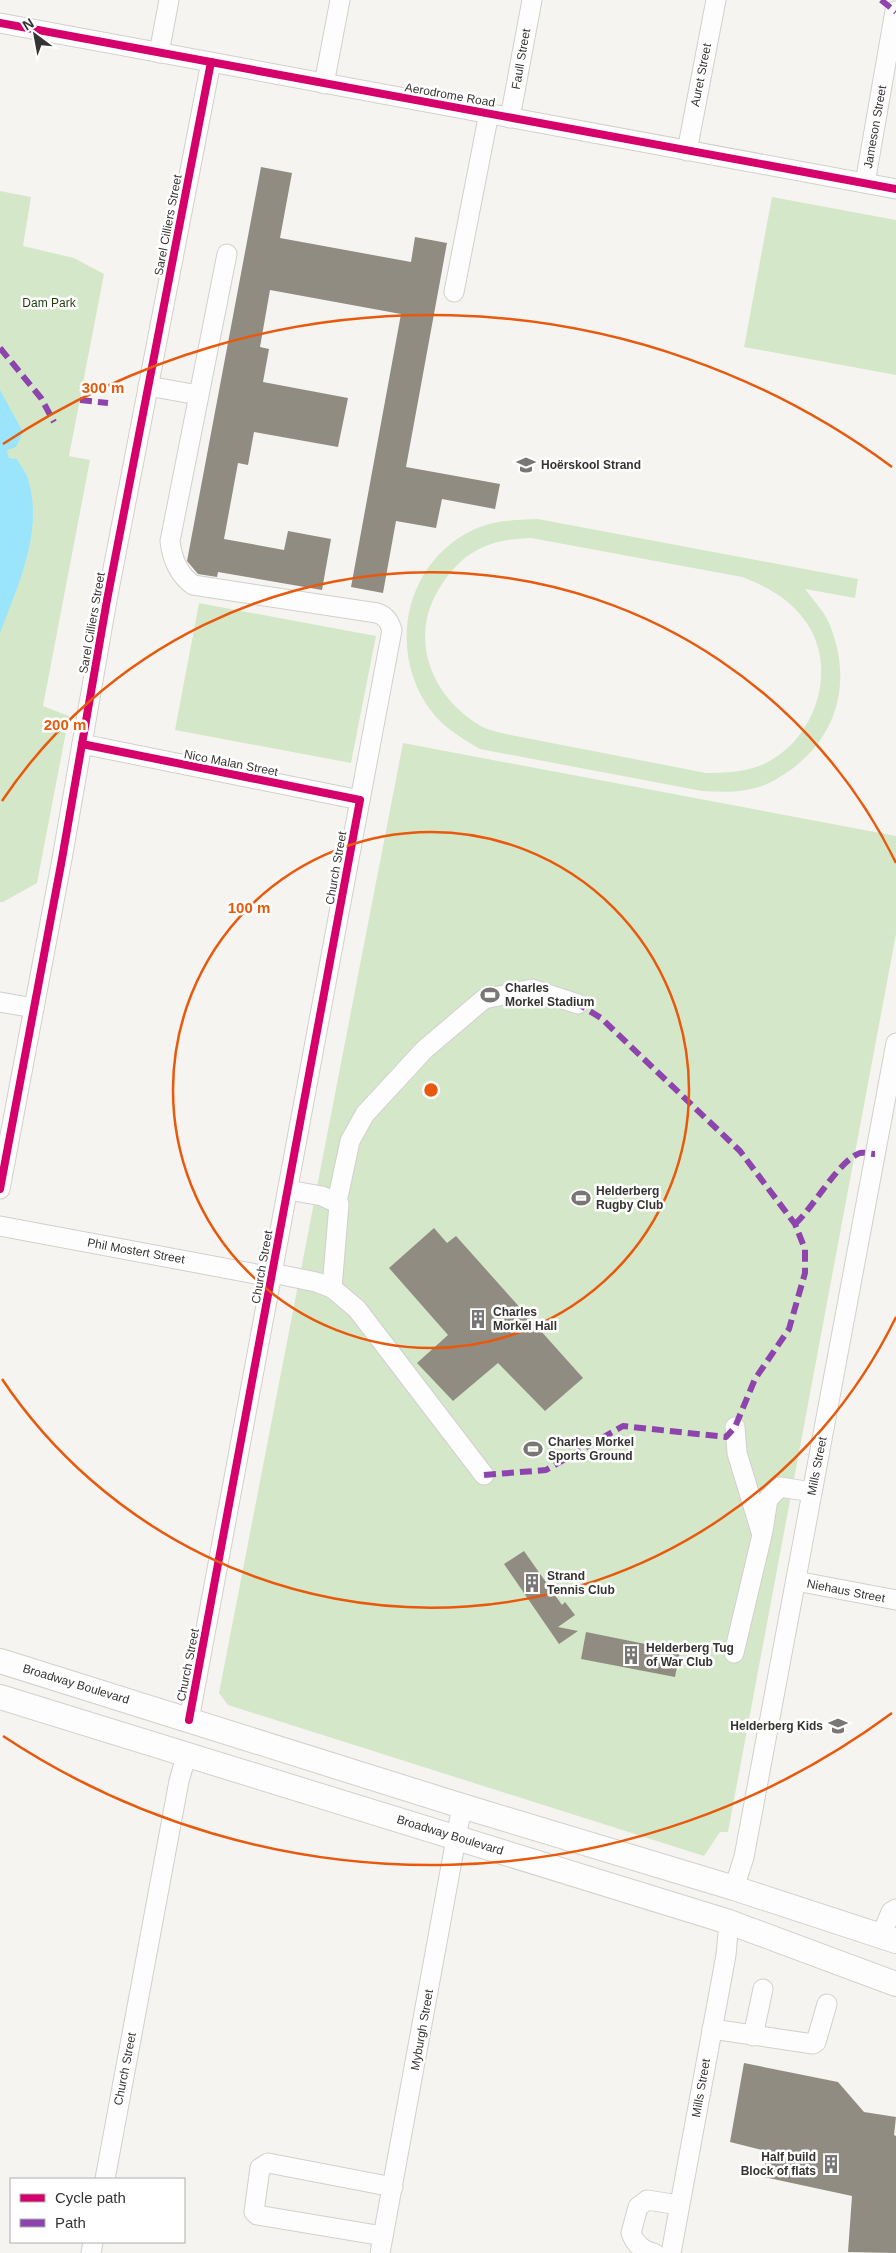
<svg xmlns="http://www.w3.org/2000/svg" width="896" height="2253" viewBox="0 0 896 2253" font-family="Arial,sans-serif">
<rect width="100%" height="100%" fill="#f6f4f1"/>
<g fill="#d4e8c9" fill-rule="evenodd">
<polygon points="0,191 31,197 23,246 74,258 104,274 69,456 90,460 43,706 69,716 37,883 3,902 0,902"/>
<polygon points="772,197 896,220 896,375 744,347"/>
<path d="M 538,519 L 858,579 L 855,598 L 805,589 C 813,600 824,611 829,623 C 852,678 840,733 792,769 C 780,777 769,785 755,788 C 738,793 720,792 702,791 L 480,749 C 463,739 444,728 432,712 C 386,653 404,561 475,529 C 495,520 515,520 538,519 ZM 531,538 L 742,577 C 768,587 790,599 806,622 C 839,669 815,739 766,763 C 747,772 726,773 706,773 L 506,734 C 498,732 488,730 481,726 C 432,698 408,639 439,589 C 450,570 465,554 486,546 C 500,540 515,539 531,538 Z"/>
<polygon points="199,603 376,636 351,763 175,730"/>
<polygon points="403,743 896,836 896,934 728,1832 720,1832 704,1856 228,1705 219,1693"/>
</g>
<path fill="#9ae5fb" d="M 0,390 L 23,432 L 16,447 L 7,450 L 9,458 L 17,459 C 20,465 26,472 28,479 C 44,530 18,586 0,633 Z"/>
<g fill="#918c82">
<polygon points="261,167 292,173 280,238 411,262 415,237 447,243 406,467 500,484 495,509 442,499 436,528 396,521 383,593 351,587 401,314 270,290 260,347 269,349 263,382 348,398 338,447 254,432 248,465 238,463 224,539 284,550 288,531 331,539 322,590 218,572 217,577 198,574 187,561"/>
<polygon points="434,1228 447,1243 456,1236 583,1378 545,1411 498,1363 453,1401 417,1363 448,1335 389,1268"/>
<polygon points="524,1551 562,1605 565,1602 575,1615 558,1627 578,1631 559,1644 504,1564"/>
<polygon points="586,1632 680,1651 675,1677 581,1659"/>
<polygon points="744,2063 838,2082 864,2112 896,2117 894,2135 896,2136 896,2253 848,2252 852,2196 764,2177 766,2151 730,2142"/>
</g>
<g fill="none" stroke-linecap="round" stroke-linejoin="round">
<g stroke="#d1d0cd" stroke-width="21">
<g id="minor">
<polyline points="0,23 896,189"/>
<polyline points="159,53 169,0"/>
<polyline points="324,84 340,0"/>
<polyline points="510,118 532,0"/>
<polyline points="687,151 716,0"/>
<polyline points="865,183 895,11"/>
<path d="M 227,254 L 170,541 C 172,559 178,574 193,585 L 377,613 C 386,616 389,621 392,630 L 360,800"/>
<polyline points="454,292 489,113"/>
<polyline points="148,386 198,395"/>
<polyline points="82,744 360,800 189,1720"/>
<polyline points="0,1002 34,1008"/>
<polyline points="0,1189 62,859 107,600 211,62"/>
<polyline points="288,1190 322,1196 339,1204 332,1288"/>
<polyline points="337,1202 350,1141 365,1114 424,1050 484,999 532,989 578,1004"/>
<polyline points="0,1226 272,1277"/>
<polyline points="272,1273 316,1282 332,1288 357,1309 484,1475"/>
<polyline points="763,1531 768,1499 780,1487 812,1492"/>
<polyline points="796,1581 896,1600"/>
<polyline points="734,1653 762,1535 737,1453 735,1427"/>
<polyline points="734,1888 744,1857 896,1043"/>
<polyline points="881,1936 891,1912 896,1909"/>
<polyline points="712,2029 813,2044 816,2042 827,2004"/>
<polyline points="753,2036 763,1989"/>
<polyline points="105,2179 179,1781 187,1753"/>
<polyline points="383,2236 257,2215 254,2212 260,2168 268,2163 393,2187"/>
<polyline points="91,2253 93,2242"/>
<polyline points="380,2253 462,1806"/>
<path d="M 654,2253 C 643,2251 635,2244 631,2233 L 638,2207 L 647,2200 L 679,2205"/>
<polyline points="671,2253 726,1955 729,1922"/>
</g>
</g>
<g stroke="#d1d0cd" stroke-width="26">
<g id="major">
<polyline points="0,1661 462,1806 734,1888 896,1941"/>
<polyline points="0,1697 729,1922 896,1984"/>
</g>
</g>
<use href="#minor" stroke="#fefdfd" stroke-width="19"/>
<use href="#major" stroke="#fefdfd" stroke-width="24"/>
<g stroke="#8e44ad" stroke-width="6" stroke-dasharray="12 6" stroke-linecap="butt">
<polyline points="881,0 896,12"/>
<polyline points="0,348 41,398 54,422"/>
<polyline points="80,400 108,403"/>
<path d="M 795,1224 C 814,1207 839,1160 860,1153 C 864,1152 871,1154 875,1154"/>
<polyline points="484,1475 546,1470 623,1426 726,1437 735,1427 755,1379 789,1329 805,1273 805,1249 795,1224 740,1151 601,1018 578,1004"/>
</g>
<g stroke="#fff" stroke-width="11">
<g id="cycleway">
<polyline points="0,23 896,189"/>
<polyline points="82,744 360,800 189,1720"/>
<polyline points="0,1189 62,859 107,600 211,62"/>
</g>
</g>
<use href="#cycleway" stroke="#d6006c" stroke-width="8"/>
</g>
<g fill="none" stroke="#e8590c" stroke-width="2.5">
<circle cx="431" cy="1090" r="258"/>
<path d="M896 1317A517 517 0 0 1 2 1379M2 801A517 517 0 0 1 896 863"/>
<path d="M892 1713A775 775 0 0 1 3 1736M3 444A775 775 0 0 1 892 467"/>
</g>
<defs>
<g id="school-bare" transform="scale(1.5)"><path d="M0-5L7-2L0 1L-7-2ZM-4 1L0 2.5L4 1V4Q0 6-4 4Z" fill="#797775" stroke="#fff" stroke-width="2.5" paint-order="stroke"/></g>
<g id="stadium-bare" transform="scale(1.5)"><path d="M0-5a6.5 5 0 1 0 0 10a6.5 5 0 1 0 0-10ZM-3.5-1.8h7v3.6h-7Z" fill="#797775" stroke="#fff" stroke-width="2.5" paint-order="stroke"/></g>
<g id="building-bare" transform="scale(1.5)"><path d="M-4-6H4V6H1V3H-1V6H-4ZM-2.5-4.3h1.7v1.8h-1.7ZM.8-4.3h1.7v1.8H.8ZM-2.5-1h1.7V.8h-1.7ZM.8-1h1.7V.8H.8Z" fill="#797775" stroke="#fff" stroke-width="2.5" paint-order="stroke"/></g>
</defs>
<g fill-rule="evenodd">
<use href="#school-bare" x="526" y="465"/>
<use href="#stadium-bare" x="490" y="995"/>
<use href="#stadium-bare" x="581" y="1198"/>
<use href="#building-bare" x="478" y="1319"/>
<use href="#stadium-bare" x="533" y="1449"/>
<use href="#building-bare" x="532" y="1583"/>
<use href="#building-bare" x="631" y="1655"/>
<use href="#school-bare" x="838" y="1726"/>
<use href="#building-bare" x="831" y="2164"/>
</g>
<g text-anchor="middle" stroke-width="5" stroke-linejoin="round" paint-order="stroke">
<g font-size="12" fill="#353432" stroke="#fff">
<text transform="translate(521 59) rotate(-80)" y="4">Faull Street</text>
<text transform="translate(701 75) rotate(-79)" y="4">Auret Street</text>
<text transform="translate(450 95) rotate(10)" y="4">Aerodrome Road</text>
<text transform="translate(875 127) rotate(-80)" y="4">Jameson Street</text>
<text transform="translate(168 225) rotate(-79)" y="4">Sarel Cilliers Street</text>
<text transform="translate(92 623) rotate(-80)" y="4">Sarel Cilliers Street</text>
<text transform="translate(231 763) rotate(11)" y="4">Nico Malan Street</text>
<text transform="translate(336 868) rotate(-80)" y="4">Church Street</text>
<text transform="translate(136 1251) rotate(10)" y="4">Phil Mostert Street</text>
<text transform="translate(262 1267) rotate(-80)" y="4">Church Street</text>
<text transform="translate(817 1466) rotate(-79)" y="4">Mills Street</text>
<text transform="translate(846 1591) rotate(11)" y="4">Niehaus Street</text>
<text transform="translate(188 1665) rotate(-79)" y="4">Church Street</text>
<text transform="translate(76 1684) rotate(17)" y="4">Broadway Boulevard</text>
<text transform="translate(450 1835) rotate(17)" y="4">Broadway Boulevard</text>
<text transform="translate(422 2030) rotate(-80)" y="4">Myburgh Street</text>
<text transform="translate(125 2069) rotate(-79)" y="4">Church Street</text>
<text transform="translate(701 2088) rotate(-80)" y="4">Mills Street</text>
</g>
<g font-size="12" fill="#1e3d0b" stroke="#fff">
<text x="49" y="307">Dam Park</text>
</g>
<g font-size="12" font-weight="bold" fill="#353432" stroke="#fff" text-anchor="start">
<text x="541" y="469">Hoërskool Strand</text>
<text x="505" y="992">Charles<tspan x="505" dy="14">Morkel Stadium</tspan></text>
<text x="596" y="1195">Helderberg<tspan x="596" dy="14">Rugby Club</tspan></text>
<text x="493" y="1316">Charles<tspan x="493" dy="14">Morkel Hall</tspan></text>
<text x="548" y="1446">Charles Morkel<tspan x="548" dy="14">Sports Ground</tspan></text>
<text x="547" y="1580">Strand<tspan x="547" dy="14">Tennis Club</tspan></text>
<text x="646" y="1652">Helderberg Tug<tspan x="646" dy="14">of War Club</tspan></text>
<text x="823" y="1730" text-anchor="end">Helderberg Kids</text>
<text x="816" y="2161" text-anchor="end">Half build<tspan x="816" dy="14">Block of flats</tspan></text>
</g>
</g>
<circle cx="431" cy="1090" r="8" fill="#e8590c" stroke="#fff" stroke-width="2.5"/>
<g font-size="15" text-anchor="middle" font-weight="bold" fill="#e8590c" stroke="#fff" stroke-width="5" stroke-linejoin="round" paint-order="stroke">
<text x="103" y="393">300 m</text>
<text x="65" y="730">200 m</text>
<text x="249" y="913">100 m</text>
</g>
<rect x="10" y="2178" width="175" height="65" fill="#ffffff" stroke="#aeaead"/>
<rect x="20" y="2194" width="25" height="8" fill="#d6006c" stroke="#aeaead"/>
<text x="55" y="2203" font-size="15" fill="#353432">Cycle path</text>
<rect x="20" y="2219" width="25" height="8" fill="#8e44ad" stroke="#aeaead"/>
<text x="55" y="2228" font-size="15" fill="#353432">Path</text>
<g transform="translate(35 35) rotate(328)" stroke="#ffffff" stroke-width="4" paint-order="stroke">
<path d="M0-4L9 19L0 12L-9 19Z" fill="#353432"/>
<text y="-8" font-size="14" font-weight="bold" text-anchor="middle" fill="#353432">N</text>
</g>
</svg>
